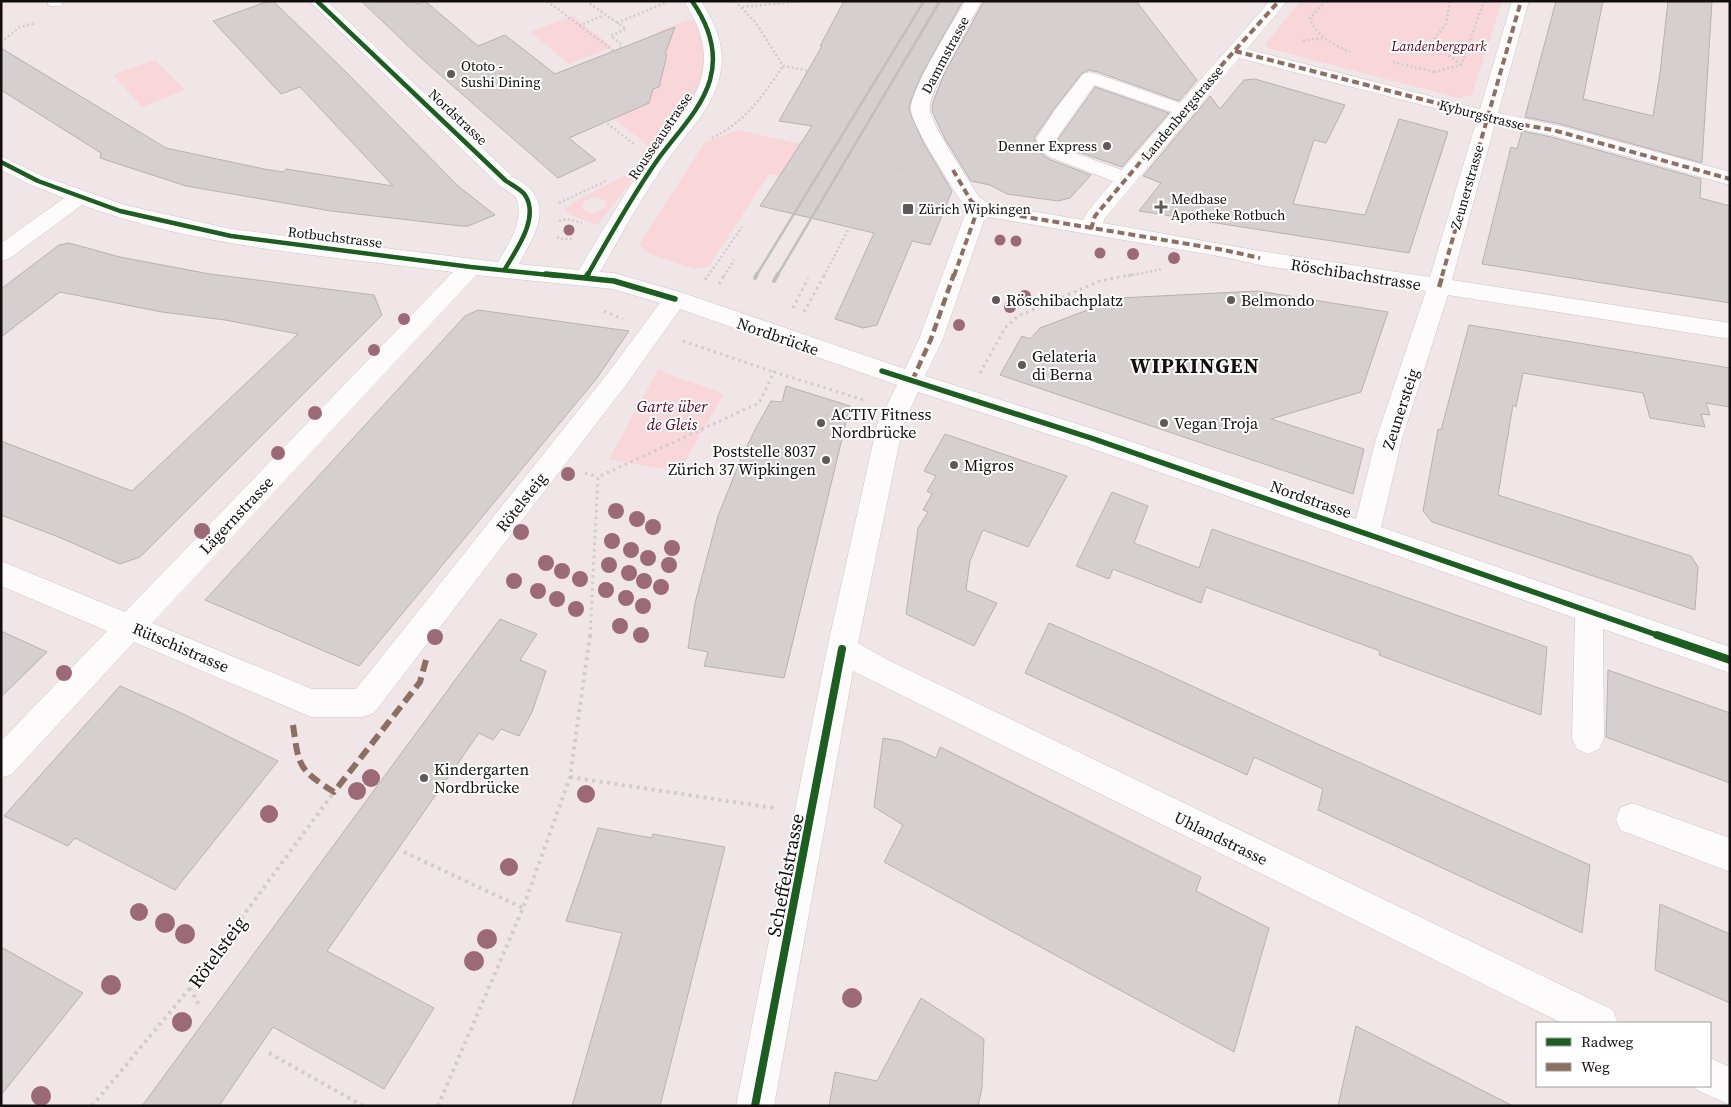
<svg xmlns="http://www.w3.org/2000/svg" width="1731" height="1107" viewBox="0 0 1731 1107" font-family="'Source Serif 4',serif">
<rect width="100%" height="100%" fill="#f0e6e8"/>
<g fill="#f8d6da" fill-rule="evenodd">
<polygon points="1300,1 1502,1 1472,95 1459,98 1271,49 1265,45"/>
<polygon points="573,16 612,47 569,64 530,32"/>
<path d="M 686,20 L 698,21 C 717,80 690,102 657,147 L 652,149 L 613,118 L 649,103 L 653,89 L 659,87 L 664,63 L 669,57 L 665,54 L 669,41 L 656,32 Z"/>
<polygon points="155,60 185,90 142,107 113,75"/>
<polygon points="738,130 806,145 780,176 769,174 709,266 703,268 699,267 696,270 650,254 640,246 640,243 705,142"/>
<path d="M 637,169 L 640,170 L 597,225 L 568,214 L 565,210 L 573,202 ZM 596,197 L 606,201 L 607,205 L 604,209 L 592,213 L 582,209 L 582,205 L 584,201 Z"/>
<polygon points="658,370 724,394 679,472 609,459"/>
</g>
<g fill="#d6cfd0" stroke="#b8b1b2">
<polygon points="269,1 273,1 347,73 458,186 495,215 468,226 461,226 331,211 186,186 100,158 101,153 1,90 1,48 166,148 264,169 283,172 286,169 393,186 300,87 281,94 213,21"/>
<polygon points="361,1 414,1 418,4 425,1 478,46 505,35 555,74 675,27 665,54 667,55 659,87 653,89 649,103 569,138 596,160 558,178 422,59"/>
<polygon points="844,1 963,1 923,72 911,100 909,110 923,142 952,191 930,245 912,241 877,325 863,328 835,319 874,233 760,206 812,126 779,121 822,46 820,46"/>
<polygon points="984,1 1136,1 1197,80 1179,101 1098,72 1089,70 1082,73 1054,109 1034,138 1043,155 1051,160 1091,175 1070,198 1058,201 1007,194 990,185 971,181 945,139 932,111 933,102 944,74"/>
<polygon points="1556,1 1603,1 1583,99 1653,116 1660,73 1668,1 1712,1 1702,163 1560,124 1525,117"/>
<polygon points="1255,79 1345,105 1326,143 1314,140 1293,204 1365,215 1399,119 1448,132 1409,253 1139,211 1161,183 1143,176 1210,96 1220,109 1244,80"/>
<polygon points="1095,87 1169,113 1122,167 1067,148 1058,139"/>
<polygon points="1522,131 1551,137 1701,179 1700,198 1730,206 1730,303 1482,264 1511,147 1517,149"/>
<polygon points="69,243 120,257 210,274 374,295 382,315 140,557 120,564 61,538 1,515 1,441 132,491 298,334 225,320 162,312 60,292 1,337 1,289 59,245"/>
<polygon points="1258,291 1388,312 1361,392 1271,419 1364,449 1353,494 1000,375 1022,336 1030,339 1040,328 1119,298"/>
<polygon points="478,310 629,331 597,378 359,666 205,600 465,316"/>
<polygon points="1469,325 1730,368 1730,407 1706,403 1710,415 1701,414 1705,427 1650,418 1643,393 1523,373 1516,407 1513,405 1498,495 1691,556 1698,567 1695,610 1432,522 1423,511 1438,429 1441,430"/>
<polygon points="786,386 850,406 784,678 704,666 708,652 688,648 695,603 718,516 743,454 757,426 771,401 782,402"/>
<polygon points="945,434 1067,476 1028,547 983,530 970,561 966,590 997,603 974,646 906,614 918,528 928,512 923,510 932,494 927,491 936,476 924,471"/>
<polygon points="1112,492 1148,506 1134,543 1199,568 1212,529 1547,647 1541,715 1379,655 1380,651 1206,587 1201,603 1113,569 1109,579 1076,566"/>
<polygon points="500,619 537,634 520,660 546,671 532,712 519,736 501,729 493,740 479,733 327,951 434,1008 384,1089 273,1027 219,1106 142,1106"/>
<polygon points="1049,623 1153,668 1318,744 1590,865 1582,933 1318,810 1323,789 1254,757 1247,775 1025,673"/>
<polygon points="1,631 47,652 1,697"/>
<polygon points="1608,670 1730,713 1730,783 1606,737"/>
<polygon points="120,686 181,713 278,761 175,890 75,838 68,846 4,816"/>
<polygon points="883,738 900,741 936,758 940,747 1201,877 1196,891 1269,928 1234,1052 884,862 903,825 874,807"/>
<polygon points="598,828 652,838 653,834 725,847 660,1106 572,1106 622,933 566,921"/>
<polygon points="1660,904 1730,934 1730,1003 1655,970"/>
<polygon points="1,947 83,993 1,1095"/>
<polygon points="921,998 984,1039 982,1088 978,1106 829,1106 835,1072 877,1081"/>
<polygon points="1356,1026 1513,1106 1338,1106"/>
</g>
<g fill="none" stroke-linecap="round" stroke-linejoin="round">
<g stroke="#ccc5c6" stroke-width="1">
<g id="minor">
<polygon points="47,1 63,1 61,6 49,6"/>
<path d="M 309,1 L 327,1 L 513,177 C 520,181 528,185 532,191 C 551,213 530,243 519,264 L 579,270 C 600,234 622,198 645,163 C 665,133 698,106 703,69 C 707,44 697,22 684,1 L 701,1 C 714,21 725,44 721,69 C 717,106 684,135 665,164 C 641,198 621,236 600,272 L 614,273 L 683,293 L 905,369 L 919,339 L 964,217 L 970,210 L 961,201 C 951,184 912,126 911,110 C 909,91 954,21 965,1 L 982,1 C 971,21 927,92 930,111 C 932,126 969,180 979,197 L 990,204 L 1083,220 L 1088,211 L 1113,181 L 1052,158 L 1044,153 L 1036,139 L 1055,110 L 1083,74 L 1090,72 L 1097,74 L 1180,103 L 1270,1 L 1287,1 L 1247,49 L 1480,109 L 1512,1 L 1529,1 L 1498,113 L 1560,126 L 1730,172 L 1730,185 L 1551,135 L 1495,124 L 1452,280 L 1730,323 L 1730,339 L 1448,295 L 1402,439 L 1381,527 L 1730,647 L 1730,673 L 1603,629 L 1604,739 L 1599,749 L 1588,754 L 1577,749 L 1572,739 L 1575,618 L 1085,446 L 918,392 L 903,425 L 858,643 L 888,660 L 1613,1010 L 1618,1023 L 1562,1023 L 853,671 L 774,1106 L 736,1106 L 827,649 L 877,425 L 897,385 L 680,309 L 626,385 L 374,713 L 363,717 L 311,717 L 134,642 L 12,774 L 1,778 L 1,741 L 107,631 L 1,586 L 1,561 L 125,612 L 453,272 C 330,256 199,248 82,205 L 9,259 L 1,261 L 1,243 L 64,198 L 31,185 L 1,170 L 1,156 L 45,177 L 125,205 L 231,229 L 498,262 C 509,243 525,220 516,197 L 499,185 ZM 1239,58 L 1477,119 L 1430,277 L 1260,251 L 1103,223 L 1105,218 ZM 1094,85 L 1172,112 L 1122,170 L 1066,150 L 1059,145 L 1056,139 ZM 988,217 L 1224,257 L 1260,265 L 1426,291 L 1376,439 L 1356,519 L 1103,432 L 925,376 L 943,339 L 984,220 ZM 476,275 L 613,289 L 660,303 L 608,373 L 356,689 L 312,689 L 152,623 Z"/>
<polygon points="1632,803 1730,838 1730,872 1620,830 1616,819 1620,808"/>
<polygon points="1710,1058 1730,1067 1730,1105 1697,1090 1695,1086 1710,1086"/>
</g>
</g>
<g stroke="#d0cccd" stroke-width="2.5" stroke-dasharray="2 2.5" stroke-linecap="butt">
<polyline points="547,1 619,55"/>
<polyline points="586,1 626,29 611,36 622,45 606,94 582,104 634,144"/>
<polyline points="735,1 756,23 783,66 854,79"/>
<path d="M 1326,1 L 1310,18 C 1316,37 1333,44 1350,52"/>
<polyline points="1450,1 1446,24 1432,42 1461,65"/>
<polyline points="742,7 803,1"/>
<polyline points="617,23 665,3"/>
<polyline points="579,26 604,15"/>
<polyline points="1303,41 1322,38"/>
<polyline points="1,42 20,27 36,23"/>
<polyline points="1393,62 1434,72 1435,75"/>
<polyline points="1434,72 1461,65 1484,1"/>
<path d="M 712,138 C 745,122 763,96 783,66"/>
<polyline points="864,163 920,175"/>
<polyline points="559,203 608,180"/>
<polyline points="559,221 567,219 582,223"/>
<polyline points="557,237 560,239 572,239"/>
<polyline points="708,276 742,227"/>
<polyline points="724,276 734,260"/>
<polyline points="824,276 896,138 899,137"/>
<polyline points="1128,276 1162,269"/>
</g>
<g stroke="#d0cccd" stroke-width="3" stroke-dasharray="2.5 4" stroke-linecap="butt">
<polyline points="705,280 709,274"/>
<polyline points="719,284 725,274"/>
<polyline points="793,308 808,278"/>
<polyline points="604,311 623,319"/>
<polyline points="804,312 825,274"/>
<polyline points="683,341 774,372"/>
<polyline points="980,373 1005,328 1018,316 1100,281 1134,274"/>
<polyline points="585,473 598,477"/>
<polyline points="590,636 598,477 759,403 774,372 864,400"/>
</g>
<g stroke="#d0cccd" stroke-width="4" stroke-dasharray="3 4.5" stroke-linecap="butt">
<polyline points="570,777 774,808"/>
<polyline points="404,852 523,908"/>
<polyline points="190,988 200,1007"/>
<polyline points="269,1053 363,1106"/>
<polyline points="92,1106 190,988 334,792"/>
<polyline points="438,1106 523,908 570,777 590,635"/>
</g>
<use href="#minor" fill="#fdfbfc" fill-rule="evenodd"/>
<g stroke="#c1bebf" stroke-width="2.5">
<polyline points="756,276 924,1"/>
<polyline points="777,276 940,1"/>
</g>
<g stroke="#c1bebf" stroke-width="4">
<polyline points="755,278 757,274"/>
<polyline points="774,281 778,274"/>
</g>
<g stroke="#8d6e63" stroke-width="4" stroke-dasharray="7 4" stroke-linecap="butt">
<polyline points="1235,51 1518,124 1553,130 1730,179"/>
<polyline points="953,170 971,201 984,210 1224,250 1260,258"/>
<polyline points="1091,229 1095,216 1220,67 1279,1"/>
<polyline points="954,276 975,217 984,210"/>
<polyline points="1442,276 1521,1"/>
</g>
<g stroke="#8d6e63" stroke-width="4.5" stroke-dasharray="9 4.5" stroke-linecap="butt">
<polyline points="1439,287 1443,274"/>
<polyline points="912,381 931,339 954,274"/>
</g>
<path stroke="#8d6e63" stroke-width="6" stroke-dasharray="12 6" stroke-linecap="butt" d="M 293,725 C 299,767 298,769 334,792 L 420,682 L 426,660"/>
<g stroke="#fff" stroke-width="7">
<g id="cycleway-far2">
<path d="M 317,1 L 506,181 C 512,185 521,189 525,195 C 540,218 516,250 505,269"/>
<polyline points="1,162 38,181 120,211 231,236 471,267 559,276"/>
<path d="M 587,276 C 609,237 631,198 656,162 C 674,136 701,111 710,80 C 718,52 708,24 692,1"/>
</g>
</g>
<g stroke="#fff" stroke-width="9">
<g id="cycleway-far1">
<polyline points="546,274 614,281 675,299"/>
<polyline points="586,277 588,274"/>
<polyline points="882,371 1094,439 1660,636"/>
</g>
</g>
<g stroke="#fff" stroke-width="11">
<g id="cycleway">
<polyline points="1657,635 1730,660"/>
<polyline points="755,1106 842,649"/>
</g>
</g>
<use href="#cycleway-far2" stroke="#1b5e20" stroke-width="4.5"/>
<use href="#cycleway-far1" stroke="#1b5e20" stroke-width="5.5"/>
<use href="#cycleway" stroke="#1b5e20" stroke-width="8"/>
</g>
<g fill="#9c6978">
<circle cx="569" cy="230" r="5.5"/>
<circle cx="1000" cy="240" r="5.5"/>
<circle cx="1016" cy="241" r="5.5"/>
<circle cx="1100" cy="253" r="5.5"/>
<circle cx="1133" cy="254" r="6"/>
<circle cx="1174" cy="258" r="6"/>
<circle cx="1025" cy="296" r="6"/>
<circle cx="1010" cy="307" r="6"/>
<circle cx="404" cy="319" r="6"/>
<circle cx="959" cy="325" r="6"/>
<circle cx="374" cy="350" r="6"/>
<circle cx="315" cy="413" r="7"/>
<circle cx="278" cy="453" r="7"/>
<circle cx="568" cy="474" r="7"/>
<circle cx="616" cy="511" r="8"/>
<circle cx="637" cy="519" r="8"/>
<circle cx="653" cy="527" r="8"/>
<circle cx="202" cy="531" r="8"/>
<circle cx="521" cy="532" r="8"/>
<circle cx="612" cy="541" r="8"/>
<circle cx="672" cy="548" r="8"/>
<circle cx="631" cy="550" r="8"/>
<circle cx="648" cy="558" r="8"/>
<circle cx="546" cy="563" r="8"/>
<circle cx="609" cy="565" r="8"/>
<circle cx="669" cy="565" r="8"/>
<circle cx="562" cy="571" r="8"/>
<circle cx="629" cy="573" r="8"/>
<circle cx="580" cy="579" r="8"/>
<circle cx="514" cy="581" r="8"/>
<circle cx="644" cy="581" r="8"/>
<circle cx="661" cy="587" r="8"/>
<circle cx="606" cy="590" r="8"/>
<circle cx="538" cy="591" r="8"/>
<circle cx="626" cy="598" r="8"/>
<circle cx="557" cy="599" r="8"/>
<circle cx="643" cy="606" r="8"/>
<circle cx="576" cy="609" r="8"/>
<circle cx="620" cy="626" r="8"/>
<circle cx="641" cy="635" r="8"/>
<circle cx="435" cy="637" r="8"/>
<circle cx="64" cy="673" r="8"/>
<circle cx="371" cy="778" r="9"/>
<circle cx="357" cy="791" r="9"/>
<circle cx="586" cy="794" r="9"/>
<circle cx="269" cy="814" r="9"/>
<circle cx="509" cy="867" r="9"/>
<circle cx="139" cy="912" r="9"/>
<circle cx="165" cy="923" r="10"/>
<circle cx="185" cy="934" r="10"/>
<circle cx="487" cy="939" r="10"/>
<circle cx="474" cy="961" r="10"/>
<circle cx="111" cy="985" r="10"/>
<circle cx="852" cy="998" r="10"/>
<circle cx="182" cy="1022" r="10"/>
<circle cx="41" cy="1096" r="10"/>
</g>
<g fill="#60595a" stroke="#fff" stroke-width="2">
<circle cx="451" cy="74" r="5"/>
<circle cx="1107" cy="146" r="5"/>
<path d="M1158.5 199.5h5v5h5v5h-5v5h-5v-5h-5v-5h5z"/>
<rect x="902" y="203" width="12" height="12" rx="2.5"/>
<circle cx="996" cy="300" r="5"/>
<circle cx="1231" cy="300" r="5"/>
<circle cx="1022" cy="365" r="5"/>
<circle cx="821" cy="423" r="5"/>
<circle cx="1164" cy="423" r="5"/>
<circle cx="826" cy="460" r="5"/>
<circle cx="954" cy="465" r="5"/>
<circle cx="424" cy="778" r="5"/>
</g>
<g text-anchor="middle" stroke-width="4" stroke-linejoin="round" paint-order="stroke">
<g font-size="14" font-style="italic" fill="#57031d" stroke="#fff">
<text x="1439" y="51">Landenbergpark</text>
</g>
<g font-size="14" fill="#120d0e" stroke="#fff">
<text transform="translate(945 55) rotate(-62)" y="5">Dammstrasse</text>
<text transform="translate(1182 113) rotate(-50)" y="5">Landenbergstrasse</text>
<text transform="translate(1482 115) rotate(14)" y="5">Kyburgstrasse</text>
<text transform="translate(458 117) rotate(43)" y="5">Nordstrasse</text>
<text transform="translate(660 136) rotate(-56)" y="5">Rousseaustrasse</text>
<text transform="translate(1467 187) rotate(-74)" y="5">Zeunerstrasse</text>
<text transform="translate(335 237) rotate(7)" y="5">Rotbuchstrasse</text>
</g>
<g font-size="14" fill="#120d0e" stroke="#fff" text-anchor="start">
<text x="461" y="71">Ototo -<tspan x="461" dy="16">Sushi Dining</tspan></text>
<text x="1097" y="151" text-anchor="end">Denner Express</text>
<text x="1171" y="204">Medbase<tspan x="1171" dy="16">Apotheke Rotbuch</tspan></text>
<text x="919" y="214">Zürich Wipkingen</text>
</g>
<g font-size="16" fill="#120d0e" stroke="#fff">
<text transform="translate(1356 274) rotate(9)" y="6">Röschibachstrasse</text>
<text transform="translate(778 336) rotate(19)" y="6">Nordbrücke</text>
<text transform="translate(1400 409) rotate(-72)" y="6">Zeunersteig</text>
<text transform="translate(1311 499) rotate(19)" y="6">Nordstrasse</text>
<text transform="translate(521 502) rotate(-52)" y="6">Rötelsteig</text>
<text transform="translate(236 515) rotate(-47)" y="6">Lägernstrasse</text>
<text transform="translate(181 647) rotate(23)" y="6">Rütschistrasse</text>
<text transform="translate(1221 838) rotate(26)" y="6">Uhlandstrasse</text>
</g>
<g font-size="16" fill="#120d0e" stroke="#fff" text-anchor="start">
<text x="1006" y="306">Röschibachplatz</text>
<text x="1241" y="306">Belmondo</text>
<text x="1032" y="362">Gelateria<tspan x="1032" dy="18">di Berna</tspan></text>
<text x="831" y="420">ACTIV Fitness<tspan x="831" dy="18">Nordbrücke</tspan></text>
<text x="1174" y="429">Vegan Troja</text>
<text x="816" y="457" text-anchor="end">Poststelle 8037<tspan x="816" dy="18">Zürich 37 Wipkingen</tspan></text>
<text x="964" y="471">Migros</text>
<text x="434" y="775">Kindergarten<tspan x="434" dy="18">Nordbrücke</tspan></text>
</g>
<g font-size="16" font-style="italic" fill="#57031d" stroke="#fff">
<text x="672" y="412">Garte über<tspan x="672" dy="18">de Gleis</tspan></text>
</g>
<g font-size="19" fill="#120d0e" stroke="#fff">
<text transform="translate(785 875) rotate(-79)" y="7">Scheffelstrasse</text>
<text transform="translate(217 952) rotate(-54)" y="7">Rötelsteig</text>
</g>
<g font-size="21" font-weight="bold" letter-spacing="1" fill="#120d0e" stroke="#fff">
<text x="1195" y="373">WIPKINGEN</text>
</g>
</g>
<rect width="1731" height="1107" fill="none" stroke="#120d0e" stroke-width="5"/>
<rect x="1536" y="1022" width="175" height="65" fill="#ffffff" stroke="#a09e9f"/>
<rect x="1546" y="1038" width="25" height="8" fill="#1b5e20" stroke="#a09e9f"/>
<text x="1581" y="1047" font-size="15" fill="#120d0e">Radweg</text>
<rect x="1546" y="1063" width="25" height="8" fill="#8d6e63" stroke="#a09e9f"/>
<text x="1581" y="1072" font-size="15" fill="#120d0e">Weg</text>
</svg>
